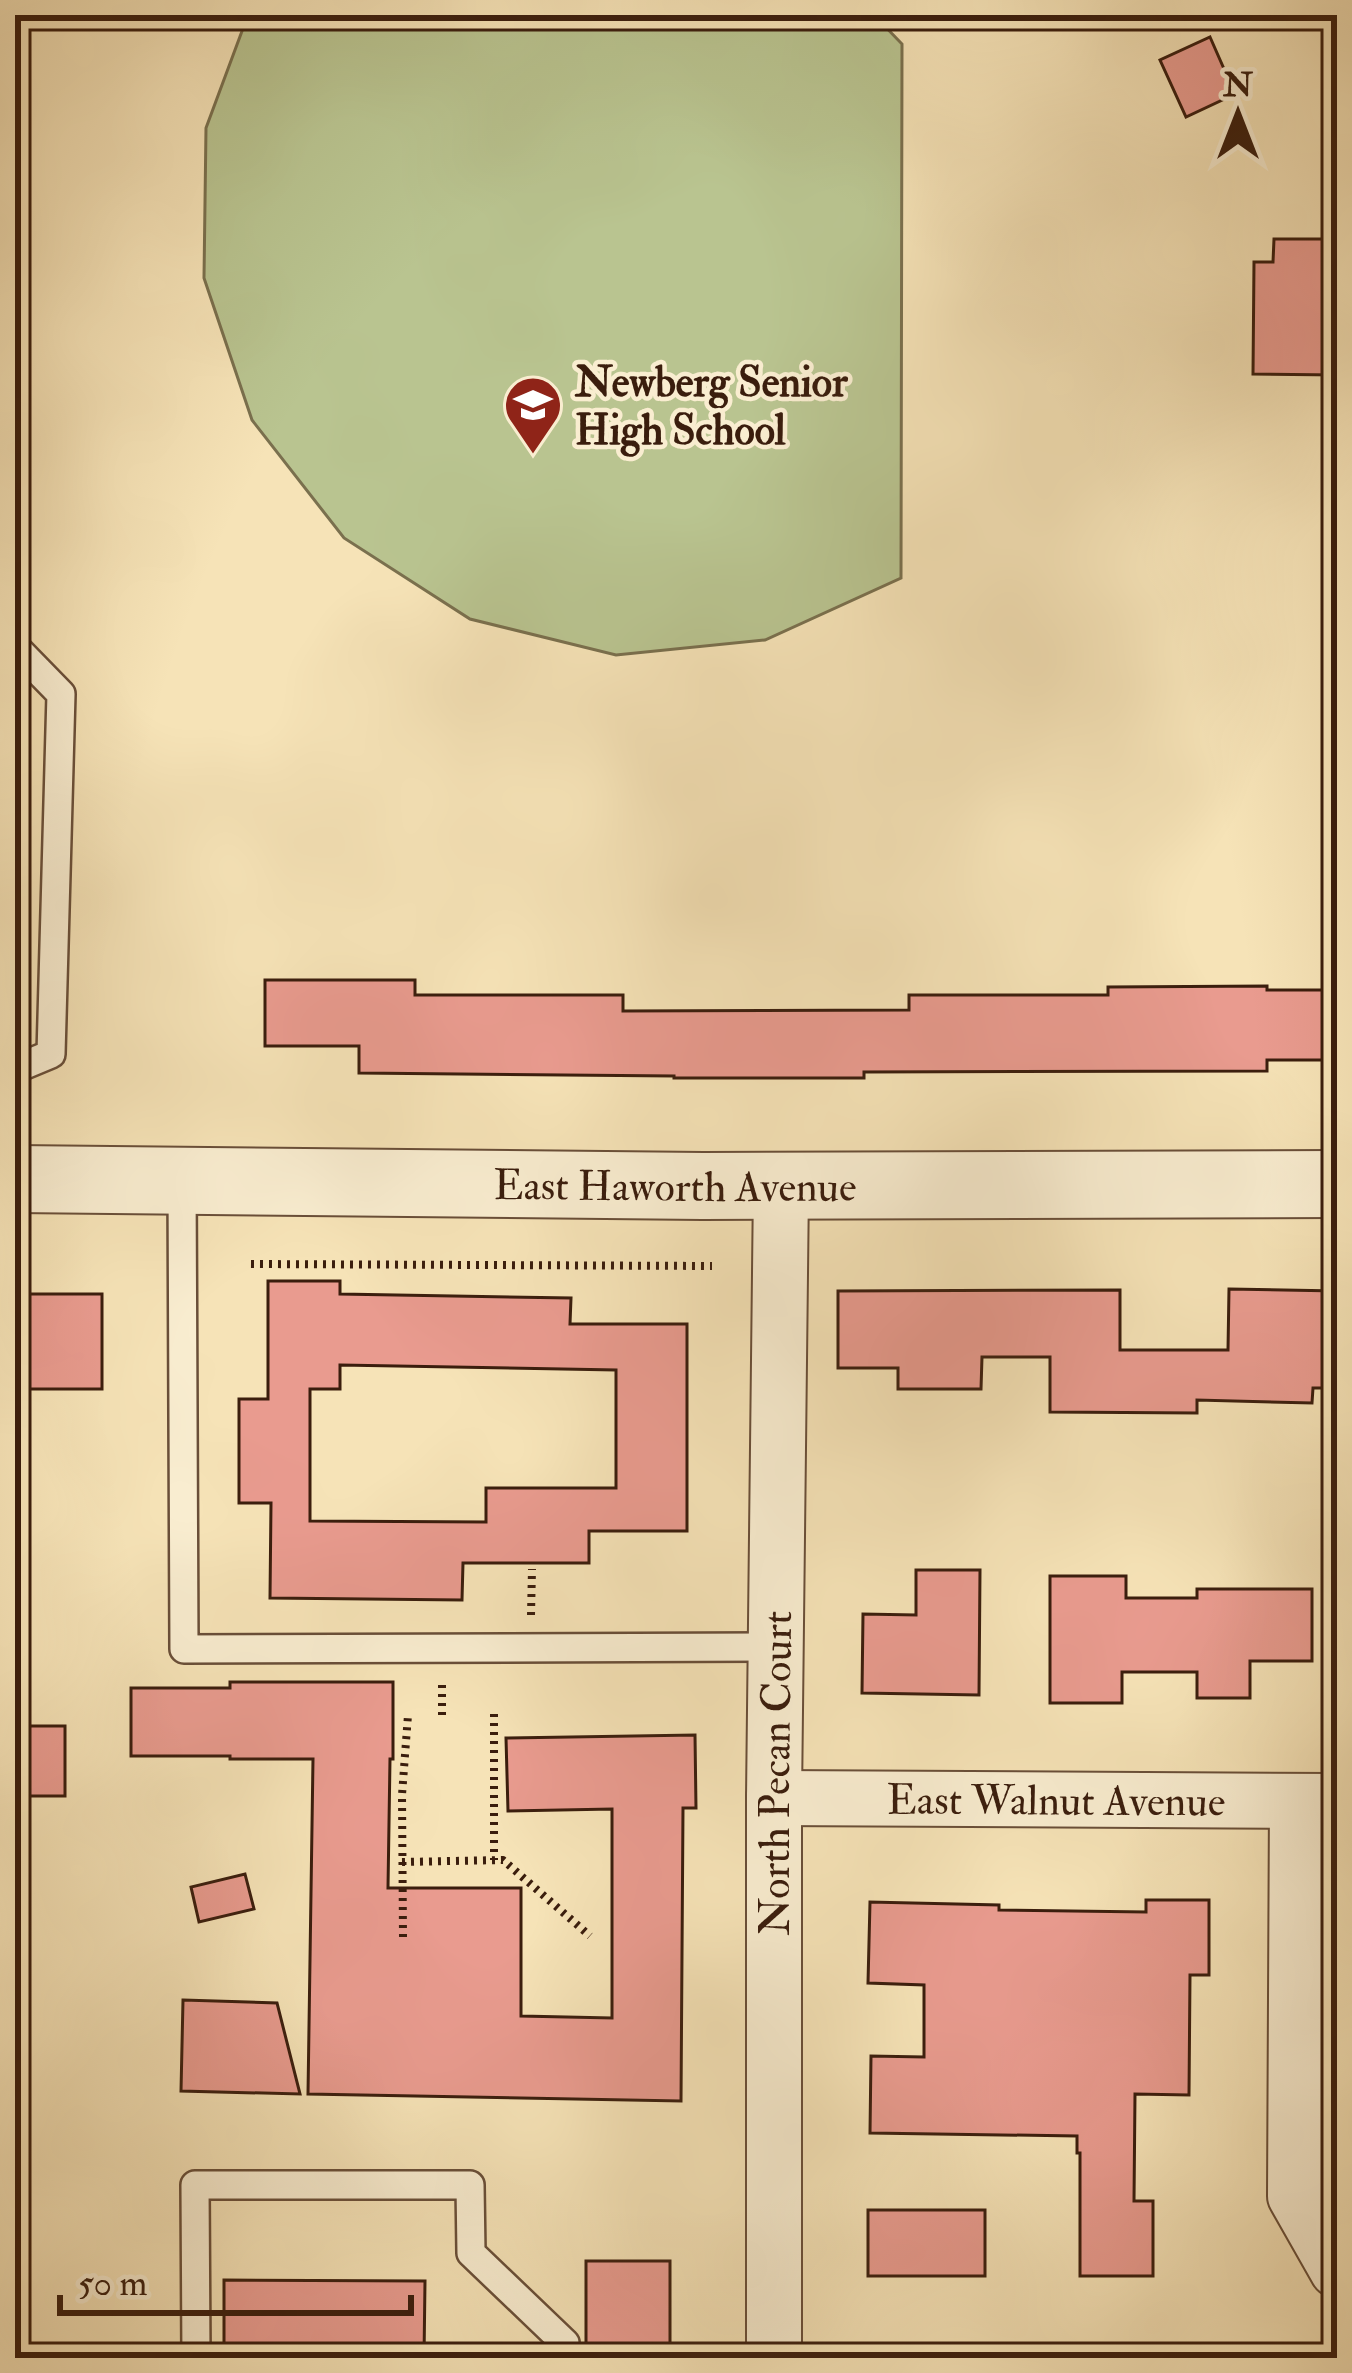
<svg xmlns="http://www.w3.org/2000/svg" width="1352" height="2373" viewBox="0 0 1352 2373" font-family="'IM FELL Double Pica',serif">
<rect width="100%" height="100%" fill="#f6e3b7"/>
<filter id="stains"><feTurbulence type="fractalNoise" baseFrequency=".00167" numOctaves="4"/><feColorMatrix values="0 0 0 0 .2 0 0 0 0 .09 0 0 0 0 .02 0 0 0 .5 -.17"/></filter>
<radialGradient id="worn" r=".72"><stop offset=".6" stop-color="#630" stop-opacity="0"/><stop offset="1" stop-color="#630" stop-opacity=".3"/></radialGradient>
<polygon fill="#b9c490" stroke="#7a704e" stroke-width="3" points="248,15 874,15 902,44 901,578 765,640 616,655 470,619 344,538 252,420 204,278 206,128"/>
<g fill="#e99b8f" stroke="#3a1d0d" stroke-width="3" fill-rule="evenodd">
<polygon points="1210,37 1235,94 1186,117 1160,60"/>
<polygon points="1274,239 1337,239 1337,375 1253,374 1254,262 1273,262"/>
<polygon points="265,980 415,980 415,995 623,995 623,1011 909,1010 909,995 1108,995 1108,987 1267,986 1267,990 1337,990 1337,1060 1267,1060 1267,1071 864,1072 864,1078 674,1078 674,1076 359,1073 359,1046 265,1046"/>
<path d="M 268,1281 L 340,1281 L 340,1294 L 571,1298 L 570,1324 L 687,1324 L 687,1531 L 589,1531 L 589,1563 L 463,1563 L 462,1600 L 270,1598 L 271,1503 L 239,1503 L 239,1399 L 268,1399 ZM 340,1365 L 616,1370 L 616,1488 L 486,1488 L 486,1522 L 310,1521 L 310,1389 L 340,1389 Z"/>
<polygon points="1229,1289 1337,1291 1337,1388 1313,1388 1312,1403 1197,1400 1197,1413 1050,1412 1050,1357 982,1357 981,1389 898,1389 898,1368 838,1368 838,1291 1120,1290 1120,1350 1228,1350"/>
<rect x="15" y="1294" width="87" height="95"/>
<polygon points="916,1570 980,1570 979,1695 862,1693 863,1614 916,1615"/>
<polygon points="1050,1576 1126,1576 1126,1598 1197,1598 1197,1589 1312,1589 1312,1661 1250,1661 1250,1698 1197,1698 1197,1672 1122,1672 1122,1703 1050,1703"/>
<polygon points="230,1682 393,1682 393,1759 390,1759 388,1888 521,1888 521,2016 612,2018 612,1809 508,1811 506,1738 695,1735 696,1808 683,1808 681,2101 308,2094 313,1759 230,1759 230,1756 131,1756 131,1688 230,1688"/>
<rect x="15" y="1726" width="50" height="70"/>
<polygon points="245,1874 254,1909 199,1922 191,1887"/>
<polygon points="1146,1900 1209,1900 1209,1975 1190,1975 1189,2095 1135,2094 1134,2201 1153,2201 1153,2276 1080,2276 1080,2153 1077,2153 1077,2136 870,2133 871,2056 924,2057 924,1985 868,1983 870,1902 999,1905 999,1910 1146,1912"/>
<polygon points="183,2000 277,2003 300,2094 181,2091"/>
<rect x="868" y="2210" width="117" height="66"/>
<rect x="586" y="2261" width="84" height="97"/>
<polygon points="224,2280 425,2281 424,2358 224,2358"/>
</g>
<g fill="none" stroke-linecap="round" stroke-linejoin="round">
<g stroke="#694e38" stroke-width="32">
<g id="service">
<polyline points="15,651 20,652 61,694 51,1054 15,1069"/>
<polyline points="182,1179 184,1649 775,1647"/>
<polyline points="196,2358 195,2185 470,2185 471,2253 565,2343 564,2358"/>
</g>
</g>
<g stroke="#694e38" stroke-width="58">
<g id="minor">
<path id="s1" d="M 774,1798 L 1337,1801"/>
<polyline points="1297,1801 1295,2196 1337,2270"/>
<path id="s2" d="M 774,2358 L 774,1798 L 781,1186"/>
</g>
</g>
<g stroke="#694e38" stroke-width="70">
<g id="tertiary">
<path id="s3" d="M 15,1179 L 703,1186 L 1337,1184"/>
</g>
</g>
<g stroke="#3a1d0d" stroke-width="8" stroke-dasharray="3 6" stroke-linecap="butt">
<polyline points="251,1264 712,1266"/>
<polyline points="531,1615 532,1569"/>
<polyline points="494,1714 494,1860"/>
<polyline points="442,1715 442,1681"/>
<polyline points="402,1862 503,1860 590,1936"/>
<polyline points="403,1937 402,1795 408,1715"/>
</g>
<use href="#service" stroke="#f9edd0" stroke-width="27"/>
<use href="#minor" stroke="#f9edd0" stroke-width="54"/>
<use href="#tertiary" stroke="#f9edd0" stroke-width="66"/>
</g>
<defs>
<g id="school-pin" transform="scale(3)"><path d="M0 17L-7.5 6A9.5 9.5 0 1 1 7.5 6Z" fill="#8f2418" stroke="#f9edd0"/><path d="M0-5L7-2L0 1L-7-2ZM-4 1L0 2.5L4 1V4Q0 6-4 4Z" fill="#fff"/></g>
</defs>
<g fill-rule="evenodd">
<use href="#school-pin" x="533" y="405"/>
</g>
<g text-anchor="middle" stroke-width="9" stroke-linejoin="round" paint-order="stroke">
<g font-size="42" font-weight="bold" fill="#3a1d0d" stroke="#f9edd0" text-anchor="start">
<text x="575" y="396">Newberg Senior<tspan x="575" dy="48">High School</tspan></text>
</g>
<g font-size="42" fill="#3a1d0d" stroke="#f9edd0">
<text dy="15" stroke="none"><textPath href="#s3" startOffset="660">East Haworth Avenue</textPath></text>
<text dy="15" stroke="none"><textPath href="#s2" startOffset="585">North Pecan Court</textPath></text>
<text dy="15" stroke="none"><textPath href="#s1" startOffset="282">East Walnut Avenue</textPath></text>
</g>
</g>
<rect width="1352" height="2373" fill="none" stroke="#f6e3b7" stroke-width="60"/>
<rect x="18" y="18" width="1316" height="2337" fill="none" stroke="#3a1d0d" stroke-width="6"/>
<rect x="30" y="30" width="1292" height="2313" fill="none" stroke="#3a1d0d" stroke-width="3"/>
<g transform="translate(1238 114)" stroke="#f9edd0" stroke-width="9" paint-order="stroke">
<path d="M0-9L21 45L0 30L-21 45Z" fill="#3a1d0d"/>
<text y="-18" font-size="33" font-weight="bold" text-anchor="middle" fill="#3a1d0d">N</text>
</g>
<path d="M60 2295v18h351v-18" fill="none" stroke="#3a1d0d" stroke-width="6"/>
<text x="78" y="2295" font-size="36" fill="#3a1d0d" stroke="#f9edd0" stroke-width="9" paint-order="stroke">50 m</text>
<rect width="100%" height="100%" filter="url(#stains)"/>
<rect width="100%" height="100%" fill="url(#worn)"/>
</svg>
